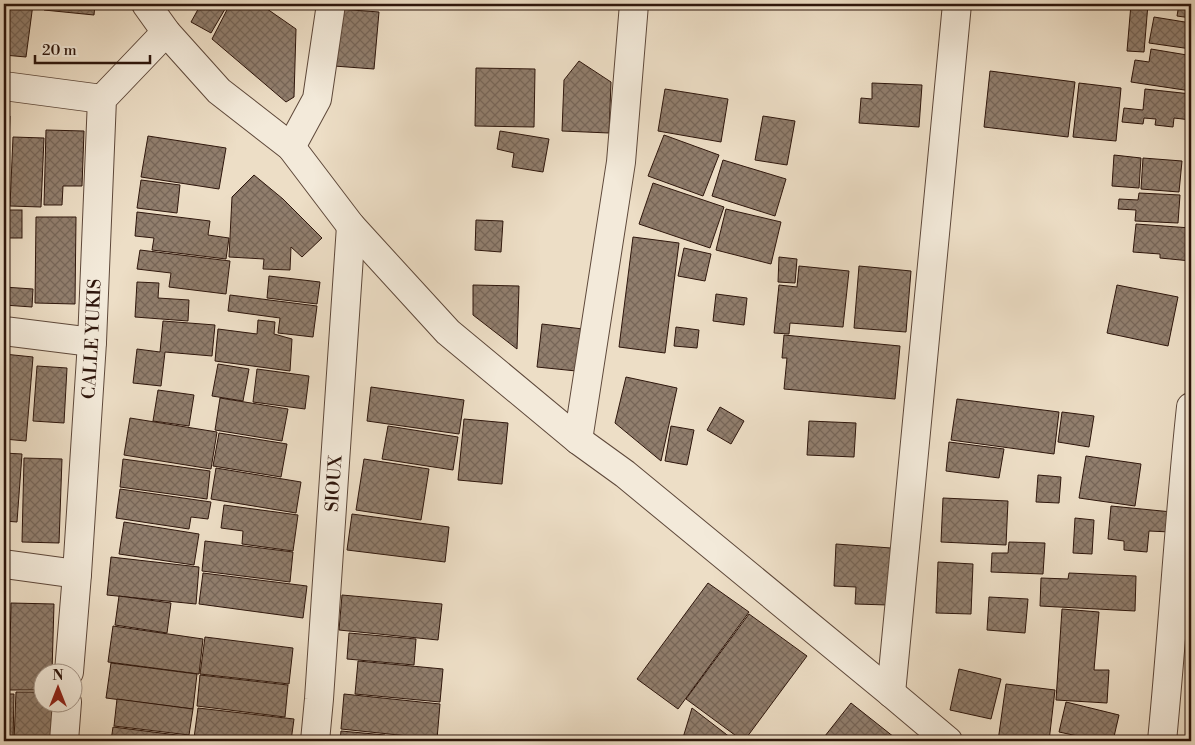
<svg xmlns="http://www.w3.org/2000/svg" width="1195" height="745" viewBox="0 0 1195 745" font-family="'Libre Bodoni',serif">
<defs>
<pattern id="building-cross-hatch" width="8" height="8" patternUnits="userSpaceOnUse" patternTransform="scale(1.25)"><rect width="8" height="8" fill="#917e6d"/><path d="M0 0l8 8M0 8l8-8" fill="none" stroke="#776658"/></pattern>
</defs>
<rect width="100%" height="100%" fill="#eddec6"/>
<filter id="stains"><feTurbulence type="fractalNoise" baseFrequency=".004" numOctaves="4"/><feColorMatrix values="0 0 0 0 .2 0 0 0 0 .09 0 0 0 0 .02 0 0 0 .5 -.17"/></filter>
<radialGradient id="worn" r=".72"><stop offset=".6" stop-color="#630" stop-opacity="0"/><stop offset="1" stop-color="#630" stop-opacity=".3"/></radialGradient>
<g fill="url(#building-cross-hatch)" stroke="#2e160c">
<polygon points="4,4 33,4 26,57 4,55"/>
<polygon points="45,4 95,4 94,15 44,10"/>
<polygon points="201,4 228,4 211,33 191,22"/>
<polygon points="230,4 260,4 296,29 294,97 286,102 212,39"/>
<polygon points="731,4 801,4 801,8"/>
<polygon points="1131,4 1148,4 1144,52 1127,51"/>
<polygon points="1179,4 1191,4 1191,18 1177,16"/>
<polygon points="339,9 379,12 374,69 334,66"/>
<polygon points="1154,17 1191,23 1191,49 1149,43"/>
<polygon points="1151,49 1187,55 1187,50 1191,51 1191,91 1131,82 1135,60 1149,62"/>
<polygon points="579,61 611,82 609,133 562,131 564,80"/>
<polygon points="476,68 535,69 534,127 475,126"/>
<polygon points="990,71 1075,82 1068,137 984,127"/>
<polygon points="872,83 922,85 919,127 859,123 861,98 872,99"/>
<polygon points="1079,83 1121,88 1116,141 1073,137"/>
<polygon points="665,89 728,99 721,142 658,131"/>
<polygon points="1145,89 1191,94 1191,120 1174,118 1173,127 1155,125 1156,119 1144,118 1143,124 1122,122 1124,108 1143,110"/>
<polygon points="4,116 10,116 7,206 4,206"/>
<polygon points="763,116 795,121 787,165 755,160"/>
<polygon points="46,130 84,131 82,186 63,186 62,205 44,205"/>
<polygon points="500,131 549,139 543,172 512,167 514,153 497,149"/>
<polygon points="664,135 719,155 703,196 648,176"/>
<polygon points="148,136 226,148 219,189 141,177"/>
<polygon points="13,137 44,138 41,207 10,206"/>
<polygon points="1114,155 1141,158 1139,188 1112,186"/>
<polygon points="1143,158 1182,161 1179,192 1141,189"/>
<polygon points="723,160 786,179 775,216 712,196"/>
<polygon points="254,175 283,199 322,238 302,257 291,247 290,270 263,269 264,259 229,257 232,197"/>
<polygon points="141,180 180,185 177,213 137,208"/>
<polygon points="653,183 724,207 710,248 639,224"/>
<polygon points="1139,193 1180,195 1178,223 1135,221 1136,210 1118,209 1119,199 1138,200"/>
<polygon points="726,209 781,222 771,264 716,250"/>
<rect x="4" y="210" width="18" height="28"/>
<polygon points="137,212 210,221 208,235 229,238 226,259 152,250 154,238 135,236"/>
<polygon points="36,217 76,217 75,304 35,303"/>
<polygon points="476,220 503,221 501,252 475,250"/>
<polygon points="1136,224 1191,228 1191,261 1160,258 1160,254 1133,252"/>
<polygon points="633,237 679,243 665,353 619,347"/>
<polygon points="684,248 711,254 705,281 678,276"/>
<polygon points="140,250 230,261 226,294 169,287 171,273 137,269"/>
<polygon points="779,257 797,259 795,283 778,282"/>
<polygon points="799,266 849,271 843,327 790,323 789,334 774,333 779,285 797,287"/>
<polygon points="859,266 911,271 906,332 854,328"/>
<polygon points="269,276 320,282 317,304 267,298"/>
<polygon points="137,282 159,283 158,298 189,300 188,321 135,317"/>
<polygon points="473,285 519,286 517,349 473,315"/>
<polygon points="1117,285 1178,297 1168,346 1107,333"/>
<polygon points="4,287 33,289 32,307 4,305"/>
<polygon points="716,294 747,298 744,325 713,321"/>
<polygon points="230,295 317,306 313,337 278,333 280,318 228,311"/>
<polygon points="258,320 275,322 274,334 292,339 290,371 215,361 218,329 257,334"/>
<polygon points="163,321 215,325 212,356 165,352 161,386 133,383 137,349 160,352"/>
<polygon points="542,324 591,330 586,372 537,367"/>
<polygon points="676,327 699,330 697,348 674,346"/>
<polygon points="784,335 900,346 895,399 784,389 787,358 782,358"/>
<polygon points="4,354 33,357 26,441 4,439"/>
<polygon points="218,364 249,369 243,401 212,396"/>
<polygon points="37,366 67,368 64,423 33,421"/>
<polygon points="257,369 309,376 305,409 253,402"/>
<polygon points="626,377 677,388 661,461 615,423"/>
<polygon points="371,387 464,400 459,434 367,421"/>
<polygon points="158,390 194,395 189,426 153,421"/>
<polygon points="220,398 288,409 282,441 215,430"/>
<polygon points="957,399 1059,412 1054,454 951,440"/>
<polygon points="720,407 744,421 731,444 707,430"/>
<polygon points="1062,412 1094,416 1089,447 1058,442"/>
<polygon points="130,418 217,432 211,469 124,455"/>
<polygon points="464,419 508,423 502,484 458,480"/>
<polygon points="809,421 856,423 854,457 807,455"/>
<polygon points="388,426 458,437 453,470 382,459"/>
<polygon points="671,426 694,430 687,465 665,461"/>
<polygon points="219,433 287,444 281,477 213,466"/>
<polygon points="949,442 1004,449 999,478 946,471"/>
<polygon points="4,453 22,454 17,522 4,521"/>
<polygon points="1086,456 1141,464 1135,506 1079,498"/>
<polygon points="24,458 62,459 59,543 22,542"/>
<polygon points="123,459 210,471 207,499 120,487"/>
<polygon points="364,459 429,469 421,520 356,510"/>
<polygon points="216,468 301,482 296,513 211,499"/>
<polygon points="1038,475 1061,477 1059,503 1036,502"/>
<polygon points="120,489 211,502 208,519 191,517 189,529 116,518"/>
<polygon points="943,498 1008,501 1006,545 941,542"/>
<polygon points="224,505 298,515 293,551 242,544 243,531 221,528"/>
<polygon points="1111,506 1172,512 1170,532 1149,531 1147,552 1124,550 1124,541 1108,539"/>
<polygon points="352,514 449,527 445,562 347,550"/>
<polygon points="1075,518 1094,520 1092,554 1073,553"/>
<polygon points="124,522 199,534 194,565 119,554"/>
<polygon points="205,541 293,552 290,582 202,571"/>
<polygon points="1009,542 1045,543 1043,574 991,572 992,553 1008,553"/>
<polygon points="836,544 891,548 888,605 855,604 856,587 834,586"/>
<polygon points="111,557 199,567 196,604 107,595"/>
<polygon points="938,562 973,564 971,614 936,613"/>
<polygon points="203,573 307,586 303,618 199,604"/>
<polygon points="1069,573 1136,576 1135,611 1040,606 1041,578 1068,579"/>
<polygon points="708,583 749,612 678,709 637,679"/>
<polygon points="342,595 442,604 438,640 339,630"/>
<polygon points="119,596 171,603 167,633 115,625"/>
<polygon points="989,597 1028,599 1025,633 987,630"/>
<polygon points="11,603 54,604 52,672 42,672 42,690 9,690"/>
<polygon points="4,605 9,605 7,691 4,691"/>
<polygon points="1062,609 1099,612 1094,670 1109,670 1107,703 1056,700"/>
<polygon points="749,614 807,656 744,741 743,741 686,699"/>
<polygon points="113,626 203,639 199,674 108,662"/>
<polygon points="349,633 416,639 414,665 347,659"/>
<polygon points="205,637 293,648 289,684 200,674"/>
<polygon points="358,661 443,669 440,702 355,694"/>
<polygon points="111,663 197,674 193,709 106,698"/>
<polygon points="959,669 1001,679 991,719 950,710"/>
<polygon points="200,675 288,685 285,717 197,706"/>
<polygon points="1006,684 1055,690 1049,741 998,741"/>
<polygon points="16,692 42,692 42,702 52,702 51,741 14,741"/>
<polygon points="4,694 14,694 13,741 4,741"/>
<polygon points="344,694 440,704 437,739 341,729"/>
<polygon points="117,699 193,709 189,735 114,726"/>
<polygon points="1066,702 1119,715 1113,741 1101,741 1059,732"/>
<polygon points="851,703 899,741 821,741"/>
<polygon points="198,708 294,719 291,741 227,741 194,738"/>
<polygon points="692,708 735,741 682,741"/>
<polygon points="113,727 193,737 192,741 111,741"/>
<polygon points="341,731 385,735 384,741 340,741"/>
<polygon points="194,739 216,741 194,741"/>
</g>
<g fill="none" stroke-linecap="round" stroke-linejoin="round">
<g stroke="#5e483a" stroke-width="30">
<g id="street">
<polyline points="146,4 166,32 219,91 291,147 351,226 448,332 578,440 625,474 891,693 948,741"/>
<polyline points="4,86 102,99"/>
<polyline points="291,147 317,99 331,4"/>
<polyline points="4,331 92,342"/>
<polyline points="578,440 621,162 634,4"/>
<polyline points="4,564 77,574"/>
<path id="s1" d="M 69,672 L 77,574 L 92,342 L 102,99 L 166,32"/>
<polyline points="891,693 957,4"/>
<polyline points="64,741 67,702"/>
<path id="s2" d="M 315,741 L 319,699 L 351,226"/>
<path d="M 1162,741 C 1173,630 1179,518 1191,407"/>
</g>
</g>
<use href="#street" stroke="#f3eada" stroke-width="28"/>
</g>
<g text-anchor="middle" stroke-width="5" stroke-linejoin="round" paint-order="stroke">
<g font-size="18" fill="#2e160c" stroke="#f3eada">
<text dy="6" stroke="none"><textPath href="#s1" startOffset="334">CALLE YUKIS</textPath></text>
<text dy="6" stroke="none"><textPath href="#s2" startOffset="258">SIOUX</textPath></text>
</g>
</g>
<rect width="1195" height="745" fill="none" stroke="#eddec6" stroke-width="20"/>
<rect x="5" y="5" width="1185" height="735" fill="none" stroke="#2e160c" stroke-width="2.5"/>
<rect x="10" y="10" width="1175" height="725" fill="none" stroke="#2e160c"/>
<g transform="translate(58 688)"><circle r="24" fill="#f3eada" stroke="#a49588"/>
<path d="M0-4L9 19L0 12L-9 19Z" fill="#8f2418"/>
<text y="-8" font-size="14" font-weight="bold" text-anchor="middle" fill="#2e160c">N</text>
</g>
<path d="M35 55v8h115v-8" fill="none" stroke="#2e160c" stroke-width="2.5"/>
<text x="42" y="55" font-size="15" fill="#2e160c" stroke="#f3eada" stroke-width="4" paint-order="stroke">20 m</text>
<rect width="100%" height="100%" filter="url(#stains)"/>
<rect width="100%" height="100%" fill="url(#worn)"/>
</svg>
